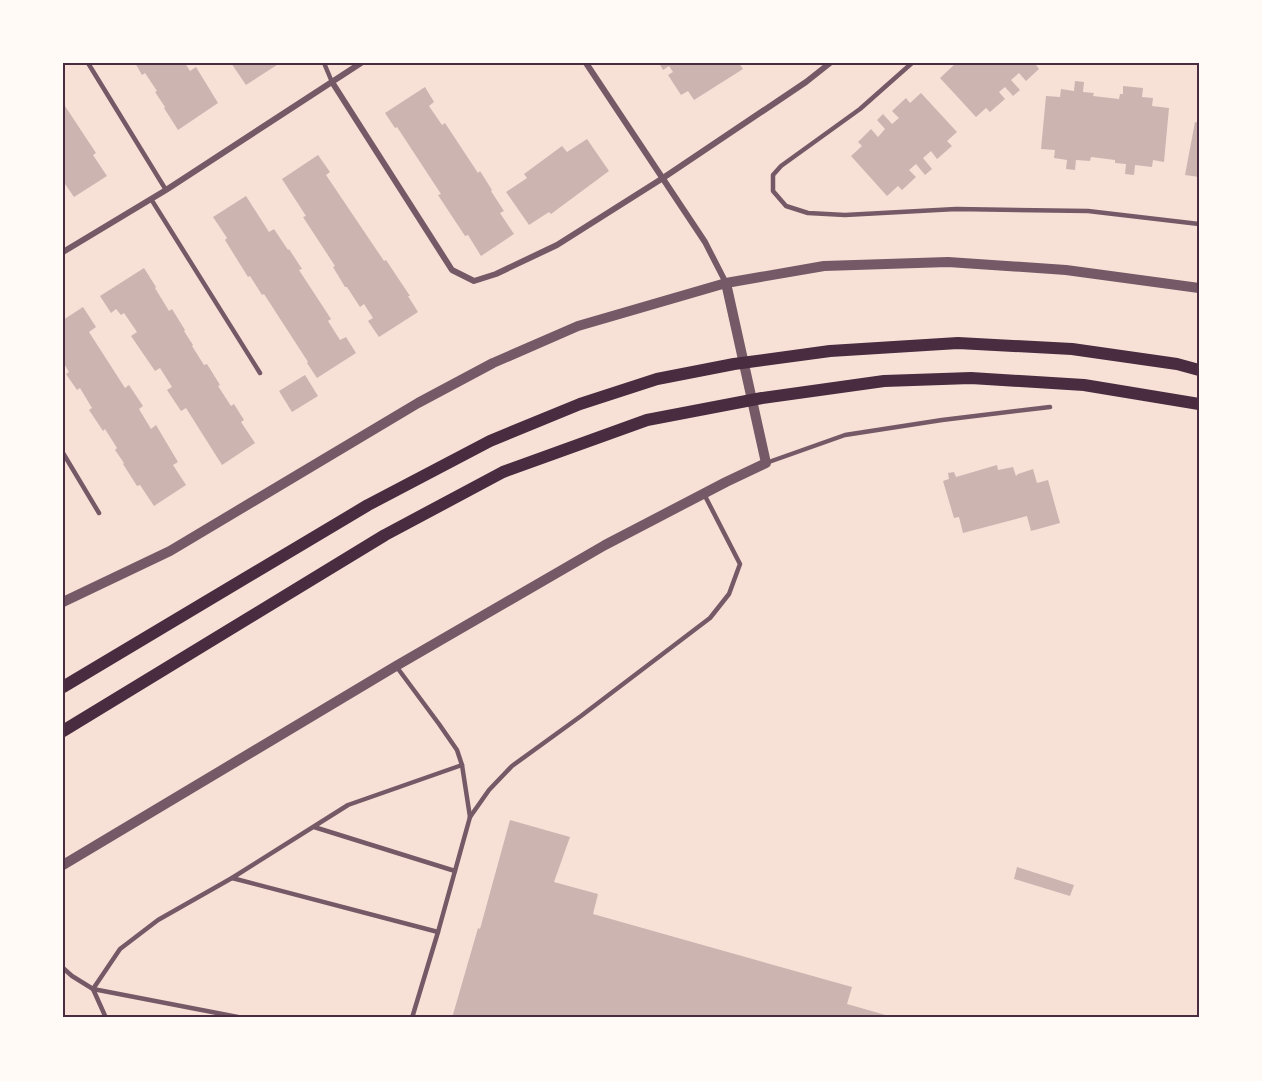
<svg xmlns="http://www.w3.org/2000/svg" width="1262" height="1081" viewBox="0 0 1262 1081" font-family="'Fira Sans Condensed',sans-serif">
<rect width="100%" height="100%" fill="#f7e1d7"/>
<g fill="#ccb4b1">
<polygon points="135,63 185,63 190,71 196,67 218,103 178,130 164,108 165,107 155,92 157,91 145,73 142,75"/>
<polygon points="231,63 280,63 246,85"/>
<polygon points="659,63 739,63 743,69 694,100 688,91 681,95 668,75 673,72 669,66 663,70"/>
<polygon points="956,63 1039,63 1036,65 1039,69 1026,81 1019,73 1011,80 1020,90 1013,96 1005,87 999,92 1005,99 990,112 986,108 976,117 940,78"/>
<polygon points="1075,81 1084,82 1083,92 1094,93 1093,96 1119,99 1120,94 1123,94 1123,86 1143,88 1142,97 1153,98 1152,106 1169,108 1164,162 1153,160 1152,167 1135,165 1134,175 1125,174 1126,164 1115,163 1115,160 1091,157 1090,161 1076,160 1075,170 1066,169 1067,160 1054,158 1055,150 1041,149 1046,96 1060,97 1061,89 1074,91"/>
<polygon points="425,87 434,102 429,106 442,125 445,123 478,173 480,171 492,190 491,191 504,211 500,213 514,234 481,256 468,235 465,236 438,195 441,194 397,127 395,128 385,113"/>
<polygon points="921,93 957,132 947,141 952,146 937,159 931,151 923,158 932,169 925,175 916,164 909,170 916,177 902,190 898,186 887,196 851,156 862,146 858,142 871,129 878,137 885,129 877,120 883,114 892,124 899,118 892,111 906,98 910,103"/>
<polygon points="63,103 96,153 93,155 107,176 74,197 63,181"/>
<polygon points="1195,122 1199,123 1199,177 1185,175"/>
<polygon points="587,139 609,171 551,214 549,212 529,225 506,192 527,178 524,174 562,146 567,152"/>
<polygon points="318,155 330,172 326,175 384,261 386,260 410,296 408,296 418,312 379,337 368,321 373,318 364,304 360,307 347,287 345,287 333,267 335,266 303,217 306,216 282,179"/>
<polygon points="246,196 269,232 274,229 288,250 289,249 302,269 299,270 331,319 328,321 340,340 346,337 356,353 317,378 307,363 308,362 264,294 262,295 250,276 248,277 225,240 227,238 213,217"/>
<polygon points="144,268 156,287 155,288 169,311 172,309 185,330 184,331 193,345 192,346 204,365 207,364 220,385 218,386 231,406 234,404 244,420 241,422 255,443 222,465 186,408 181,411 167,390 172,387 160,368 155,371 131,336 137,332 124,313 121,315 116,309 111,313 100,296"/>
<polygon points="83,307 96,327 89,332 125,388 129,385 143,406 139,409 151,429 156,425 178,462 173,465 186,485 154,506 140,485 137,486 123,464 124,463 115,450 117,448 105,429 103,431 89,410 92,408 80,388 77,390 66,374 69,372 63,362 63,320"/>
<polygon points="305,375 318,396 292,412 279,391"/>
<polygon points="997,465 998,470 1013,467 1016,476 1018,474 1033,469 1037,483 1048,480 1060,523 1031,531 1027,516 963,533 959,517 954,518 943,481 949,479 948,473 954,472 956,477"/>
<polygon points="510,820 570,837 554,882 598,894 593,914 852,987 847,1004 896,1018 452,1018 478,928 480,929"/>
<polygon points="1017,867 1074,885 1070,896 1014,879"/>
</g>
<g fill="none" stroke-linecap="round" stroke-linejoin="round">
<g stroke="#755966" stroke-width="4.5">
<polyline points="88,63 166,190"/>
<polyline points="324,63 332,82"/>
<polyline points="912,63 860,109 781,166 773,175 773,191 786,206 808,213 845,215 956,209 1088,211 1199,224"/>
<polyline points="151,199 260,373"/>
<polyline points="63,453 99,513"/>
<polyline points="766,463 845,435 942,420 1050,407"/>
<polyline points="396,666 439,724 457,750 462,765 470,817 438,932 412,1018"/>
<polyline points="470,817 489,790 512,766 581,716 710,618 729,594 740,564 704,494"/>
<polyline points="314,827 455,871"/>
<polyline points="232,878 438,932"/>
<polyline points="63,968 72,976 93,989 243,1018"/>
<polyline points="93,989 120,949 158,920 232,878 348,805 462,765"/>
<polyline points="93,989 106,1018"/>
</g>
<g stroke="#755966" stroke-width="6">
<polyline points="586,63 705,242 726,283"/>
<polyline points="332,82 452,270 474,281 496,274 557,245 663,178 806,82 830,63"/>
<polyline points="63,252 166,190 361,63"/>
</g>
<g stroke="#755966" stroke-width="10">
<polyline points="63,602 170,551 418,403 493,363 578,326 726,283 824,266 948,262 1066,270 1199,288"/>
<polyline points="63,865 396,666 605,545 726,482 766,463 726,283"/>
</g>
<g stroke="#4a2c40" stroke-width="12">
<polyline points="63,687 368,505 490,441 580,404 657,379 734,364 830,351 958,343 1072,349 1177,364 1199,370"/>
<polyline points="63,731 385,535 503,472 647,420 762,398 884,381 971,378 1084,385 1199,404"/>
</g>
</g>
<rect width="1262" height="1081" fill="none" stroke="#fffaf5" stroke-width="129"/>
<rect x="64" y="64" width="1134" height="952" fill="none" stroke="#4a2c40" stroke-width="2"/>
</svg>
